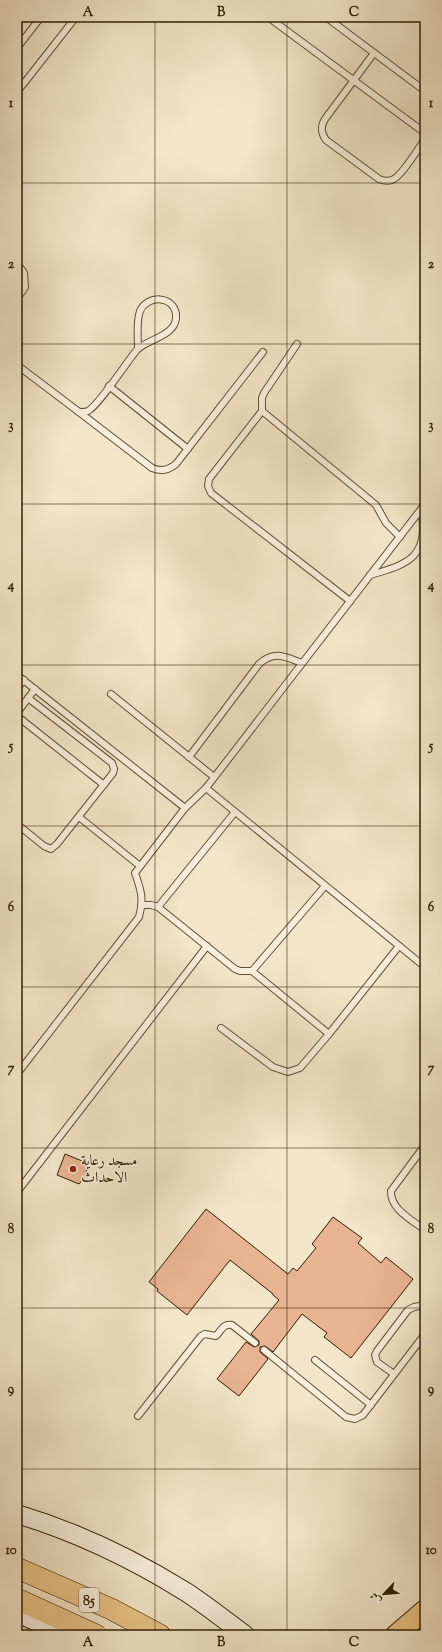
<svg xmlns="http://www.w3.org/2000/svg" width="442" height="1652" viewBox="0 0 442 1652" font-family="'Sorts Mill Goudy',Amiri,serif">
<rect width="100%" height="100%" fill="#f2e5c9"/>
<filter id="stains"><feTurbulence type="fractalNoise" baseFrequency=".005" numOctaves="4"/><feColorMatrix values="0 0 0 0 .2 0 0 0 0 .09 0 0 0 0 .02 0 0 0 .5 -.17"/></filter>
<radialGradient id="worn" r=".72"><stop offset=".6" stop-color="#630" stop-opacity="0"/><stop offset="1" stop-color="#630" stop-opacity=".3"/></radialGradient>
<g fill="#e7b391" stroke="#311e00">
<polygon points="65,1154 87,1163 86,1176 79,1184 57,1175"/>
<polygon points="206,1209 288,1274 293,1268 297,1271 316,1248 312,1244 333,1217 362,1238 358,1243 381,1263 386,1257 413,1279 351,1358 324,1337 327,1333 302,1314 273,1352 265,1346 260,1347 260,1352 268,1359 239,1396 217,1379 246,1342 254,1347 259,1345 259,1341 251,1334 279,1300 273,1295 273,1294 230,1260 187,1315 157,1291 158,1289 149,1282"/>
</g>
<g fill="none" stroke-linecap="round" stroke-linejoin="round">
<g stroke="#615032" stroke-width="8">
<g id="service">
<polyline points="268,17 425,133"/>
<polyline points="326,17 425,91"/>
<polyline points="17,48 41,17"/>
<path d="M 374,53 L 325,119 C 320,127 321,133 326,140 L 379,179 C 384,181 389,182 394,179 C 403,174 418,149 425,139"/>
<polyline points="17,92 76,17"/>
<polyline points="17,263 24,273 25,287 17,299"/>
<path d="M 17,365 L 79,412 C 82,412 85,412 88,411 C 98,406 127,362 136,351 C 144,339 179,337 176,314 C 173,295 147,295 140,311 C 136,322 138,337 138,348"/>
<polyline points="109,386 188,449"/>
<polyline points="262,411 262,398 264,393 297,344"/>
<path d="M 79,412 L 152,468 C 162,472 168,470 176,464 L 263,352"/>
<path d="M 370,575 C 410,564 430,556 421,509"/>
<polyline points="350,601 211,493 208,486 209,479 262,411 376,505 386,523 400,537"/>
<polyline points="17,675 185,808"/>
<polyline points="17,688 24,680"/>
<polyline points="111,694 214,777"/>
<polyline points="17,713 35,689"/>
<polyline points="17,716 104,785"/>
<path d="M 189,757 L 259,664 C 275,650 285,657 302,663"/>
<polyline points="206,788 425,967"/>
<polyline points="79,817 140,866"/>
<polyline points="17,824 44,846 51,849 57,844 113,773 114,769 112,763 28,698"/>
<polyline points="142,905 151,905 158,907 235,969 240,971 252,971 329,1034"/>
<polyline points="158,907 235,812"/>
<polyline points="252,971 325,886"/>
<polyline points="221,1028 273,1067 288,1072 300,1068 329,1034 399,946"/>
<path d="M 17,1074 L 139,917 C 144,899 141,890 135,873 L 185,808 L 206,788 L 425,504"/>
<path d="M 425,1145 L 391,1191 C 390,1209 412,1220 425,1230"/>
<polyline points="17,1192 207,946"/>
<polyline points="264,1350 346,1417 355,1419 363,1415 425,1334"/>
<polyline points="315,1360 371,1405"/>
<polyline points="394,1374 377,1362 375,1355 377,1351 408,1310 414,1307 425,1305"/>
<path d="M 138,1416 L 201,1336 L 205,1334 L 216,1336 C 221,1331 223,1323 232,1325 L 255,1343"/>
</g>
</g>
<g stroke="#311e00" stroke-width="20">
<g id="secondary">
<path d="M 17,1514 C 77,1532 133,1559 186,1592 C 206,1605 226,1621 245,1635"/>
<polyline points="17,1613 67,1635"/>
</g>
</g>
<g stroke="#311e00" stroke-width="22">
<polyline id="primary" points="396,1635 425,1610"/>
</g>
<g stroke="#311e00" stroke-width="22">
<g id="trunk">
<polyline points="17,1568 111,1609 160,1635"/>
<polyline points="17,1599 96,1635"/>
</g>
</g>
<use href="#service" stroke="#f7eedc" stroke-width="6"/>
<use href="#secondary" stroke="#f7eedc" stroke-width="18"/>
<use href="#primary" stroke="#e9c284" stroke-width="20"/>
<use href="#trunk" stroke="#e9c284" stroke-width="21"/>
</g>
<path fill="none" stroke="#311e00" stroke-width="1" stroke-opacity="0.55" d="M 155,17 L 155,1635M 287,17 L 287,1635M 17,183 L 425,183M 17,344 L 425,344M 17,504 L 425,504M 17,665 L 425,665M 17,826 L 425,826M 17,987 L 425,987M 17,1148 L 425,1148M 17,1308 L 425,1308M 17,1469 L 425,1469"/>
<circle fill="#8f2418" stroke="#f7eedc" stroke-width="1.5" cx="73" cy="1169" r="4"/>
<g text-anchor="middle" stroke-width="3" stroke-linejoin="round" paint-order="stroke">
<rect fill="#f7eedc" stroke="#6c5c42" stroke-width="1" x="79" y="1588" width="20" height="24" rx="3"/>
<g font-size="14" font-weight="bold" fill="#311e00">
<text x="89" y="1605">85</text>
</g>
<g font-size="15" fill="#311e00" stroke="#f7eedc" text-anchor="start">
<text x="81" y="1165">مسجد رعاية<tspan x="81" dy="17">الاحداث</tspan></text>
</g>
</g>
<rect width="442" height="1652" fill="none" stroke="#f2e5c9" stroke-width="44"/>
<g transform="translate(384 1594) rotate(244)" stroke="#f7eedc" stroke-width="3" paint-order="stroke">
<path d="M0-3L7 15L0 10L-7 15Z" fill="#311e00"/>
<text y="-6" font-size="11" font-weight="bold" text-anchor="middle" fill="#311e00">ش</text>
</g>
<rect x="22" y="22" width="398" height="1608" fill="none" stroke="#311e00" stroke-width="1.5"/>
<g font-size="13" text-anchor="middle" font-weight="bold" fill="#311e00">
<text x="88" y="16">A</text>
<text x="221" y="16">B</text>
<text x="354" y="16">C</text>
<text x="11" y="107">1</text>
<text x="431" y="107">1</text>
<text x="11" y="268">2</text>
<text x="431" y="268">2</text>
<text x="11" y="429">3</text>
<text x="431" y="429">3</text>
<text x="11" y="589">4</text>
<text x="431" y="589">4</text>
<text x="11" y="750">5</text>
<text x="431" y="750">5</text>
<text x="11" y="911">6</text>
<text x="431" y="911">6</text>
<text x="11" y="1072">7</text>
<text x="431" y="1072">7</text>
<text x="11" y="1233">8</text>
<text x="431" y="1233">8</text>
<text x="11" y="1393">9</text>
<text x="431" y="1393">9</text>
<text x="11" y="1554">10</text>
<text x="431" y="1554">10</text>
<text x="88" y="1646">A</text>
<text x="221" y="1646">B</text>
<text x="354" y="1646">C</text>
</g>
<rect width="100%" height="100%" filter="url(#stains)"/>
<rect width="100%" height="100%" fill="url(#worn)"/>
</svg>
